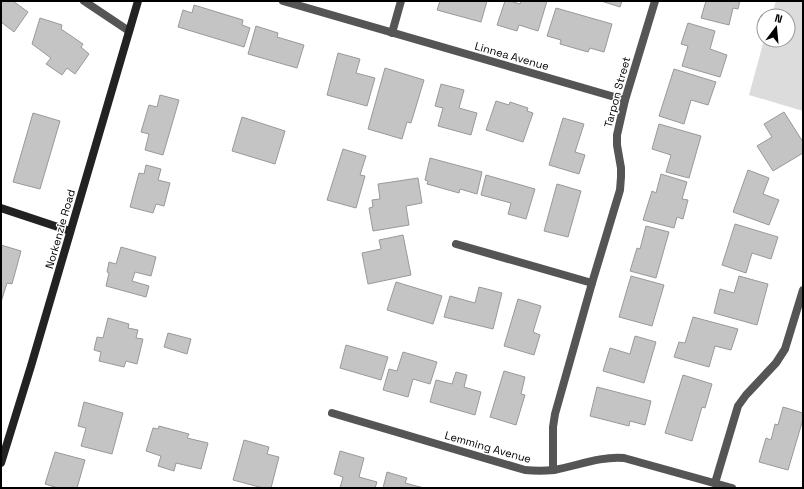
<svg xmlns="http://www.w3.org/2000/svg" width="804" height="489" viewBox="0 0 804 489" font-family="'Space Grotesk',sans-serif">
<rect width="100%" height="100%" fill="#fff"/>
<polygon fill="#dcdcdc" points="776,1 803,1 803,111 749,95 764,40 788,40 788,16 771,16"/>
<g fill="#c4c4c4" stroke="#999">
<polygon points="1,1 13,1 28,12 14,32 1,22"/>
<polygon points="440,1 487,1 481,22 437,10"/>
<polygon points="505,1 510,1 520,4 521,1 547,1 538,31 519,25 517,31 497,25"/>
<polygon points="601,1 622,1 620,7"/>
<polygon points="706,1 740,1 738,9 733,8 729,25 701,18"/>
<polygon points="194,5 243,20 242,25 250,28 244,47 178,27 183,10 192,13"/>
<polygon points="556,8 612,24 604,52 590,48 588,52 560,44 561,40 547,36"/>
<polygon points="40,18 62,25 61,29 83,44 81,47 89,54 75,74 67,68 62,75 46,64 51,58 32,44"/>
<polygon points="688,23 715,31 710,49 727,55 720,77 682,66 688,46 681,44"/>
<polygon points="256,26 278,33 277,37 304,45 297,68 248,54"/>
<polygon points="338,53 360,59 356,73 375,78 367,106 327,95"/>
<polygon points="385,68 424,80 411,123 407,122 402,139 368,129"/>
<polygon points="674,69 716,82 708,105 691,100 684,124 659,116"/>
<polygon points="441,84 464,90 459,108 477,113 471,135 438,126 443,108 435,106"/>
<polygon points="160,95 179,100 163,155 145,150 149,134 141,132 149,105 157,107"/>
<polygon points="496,101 509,105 510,102 528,108 527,111 533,113 523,142 486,130"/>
<polygon points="784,112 803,142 803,153 773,171 757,146 772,137 764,124"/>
<polygon points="33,113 60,121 40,189 13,182"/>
<polygon points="242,117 285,131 275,164 232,151"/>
<polygon points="563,118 584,124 575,152 585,155 579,174 549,165"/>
<polygon points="659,124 701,136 689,178 666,172 671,155 652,149"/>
<polygon points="343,149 366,156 360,175 365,176 356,208 327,200"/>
<polygon points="430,158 482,172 477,194 460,189 459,193 427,184 428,181 425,180"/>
<polygon points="146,165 161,169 158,180 170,183 164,206 156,204 153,213 130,207 139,173 144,174"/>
<polygon points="748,170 769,178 763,194 779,200 769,225 733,212"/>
<polygon points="661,174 687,182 682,199 688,200 683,219 677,217 674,228 643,220 652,191 656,193"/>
<polygon points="486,175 535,189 526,219 508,214 511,203 481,195"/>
<polygon points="418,178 422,203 406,206 409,225 373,231 369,208 373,207 372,200 380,199 378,184"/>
<polygon points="557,184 581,191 568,237 544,231"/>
<polygon points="735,224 778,237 771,259 752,253 746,273 722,265"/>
<polygon points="646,226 669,232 656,278 630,271 637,248 640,249"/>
<polygon points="403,235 411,275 368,284 362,253 381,249 379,240"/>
<polygon points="1,245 21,251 12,284 7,283 1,302"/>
<polygon points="121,247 156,257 151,276 135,272 132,281 149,286 146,297 106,286 109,273 107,272 109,262 116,264"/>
<polygon points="631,276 664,285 652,326 619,317"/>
<polygon points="739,276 768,284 757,325 714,313 720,289 734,293"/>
<polygon points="396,282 442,296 433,324 387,310"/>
<polygon points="479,287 502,293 493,329 444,317 450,296 475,303"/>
<polygon points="518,299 541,306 533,332 540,335 534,355 504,346"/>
<polygon points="693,317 738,329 731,350 715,346 709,367 674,357 679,342 685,343"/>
<polygon points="108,318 129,324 128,328 138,330 136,338 143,339 137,364 126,361 124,367 99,361 101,352 94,350 97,337 103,338"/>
<polygon points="168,333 191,339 187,354 164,347"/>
<polygon points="635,336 656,342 644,383 603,371 610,348 630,354"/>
<polygon points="346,345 388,357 381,380 340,368"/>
<polygon points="403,352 437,362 430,384 413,379 408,397 383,390 389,369 397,371"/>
<polygon points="504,371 525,377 521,394 525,395 516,425 490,417"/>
<polygon points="456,372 467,375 464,387 481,392 475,415 430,402 436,380 452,384"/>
<polygon points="683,375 712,384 705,408 702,407 692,441 665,433"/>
<polygon points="597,387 651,401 645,425 630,421 629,426 590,416"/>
<polygon points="84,402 123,413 112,454 81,446 86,428 78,426"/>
<polygon points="783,407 803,413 803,419 788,470 759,462 766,438 771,440 775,424 778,425"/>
<polygon points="159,426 189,434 187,438 208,443 201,469 176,463 174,471 158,466 161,456 146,451 153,428 158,429"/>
<polygon points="244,440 269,447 267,454 279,457 271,488 263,488 233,480"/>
<polygon points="340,451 364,458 359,477 377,482 375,488 340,488 343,477 334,474"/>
<polygon points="55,452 85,460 77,488 58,488 45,484"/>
<polygon points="387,472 407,478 405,483 424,488 383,488"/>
</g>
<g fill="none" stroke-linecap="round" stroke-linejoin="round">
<g stroke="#555" stroke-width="8">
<polyline points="84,1 129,31"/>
<polyline points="283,1 625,100"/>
<polyline points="392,33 401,1"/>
<polyline points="456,244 592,283"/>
<path d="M 332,413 L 525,470 C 535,471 544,471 554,470 C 577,466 600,456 624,458 L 732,488"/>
<polyline points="553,470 553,427 555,414 592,283 620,190 621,177 621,168 617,145 617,135 625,100 655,1"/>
<polyline points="715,483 738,406 746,395 776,363 785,349 803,290"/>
</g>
<g stroke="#222" stroke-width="8">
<polyline points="1,208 70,231"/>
<polyline points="1,463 31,366 138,1"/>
</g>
</g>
<g text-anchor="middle" stroke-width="3" stroke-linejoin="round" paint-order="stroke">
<g font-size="11" fill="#000" stroke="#fff">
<text transform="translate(512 56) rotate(16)" y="4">Linnea Avenue</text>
<text transform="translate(617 92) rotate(-75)" y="4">Tarpon Street</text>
<text transform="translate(60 229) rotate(-74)" y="4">Norkenzie Road</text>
<text transform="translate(488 447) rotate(16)" y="4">Lemming Avenue</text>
</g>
</g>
<rect width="804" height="489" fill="none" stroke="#000000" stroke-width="4"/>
<g transform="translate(776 28) rotate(16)"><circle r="19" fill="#ffffff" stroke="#999999"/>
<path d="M0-3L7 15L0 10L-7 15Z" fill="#000000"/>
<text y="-6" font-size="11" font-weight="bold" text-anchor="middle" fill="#000000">N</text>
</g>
</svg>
